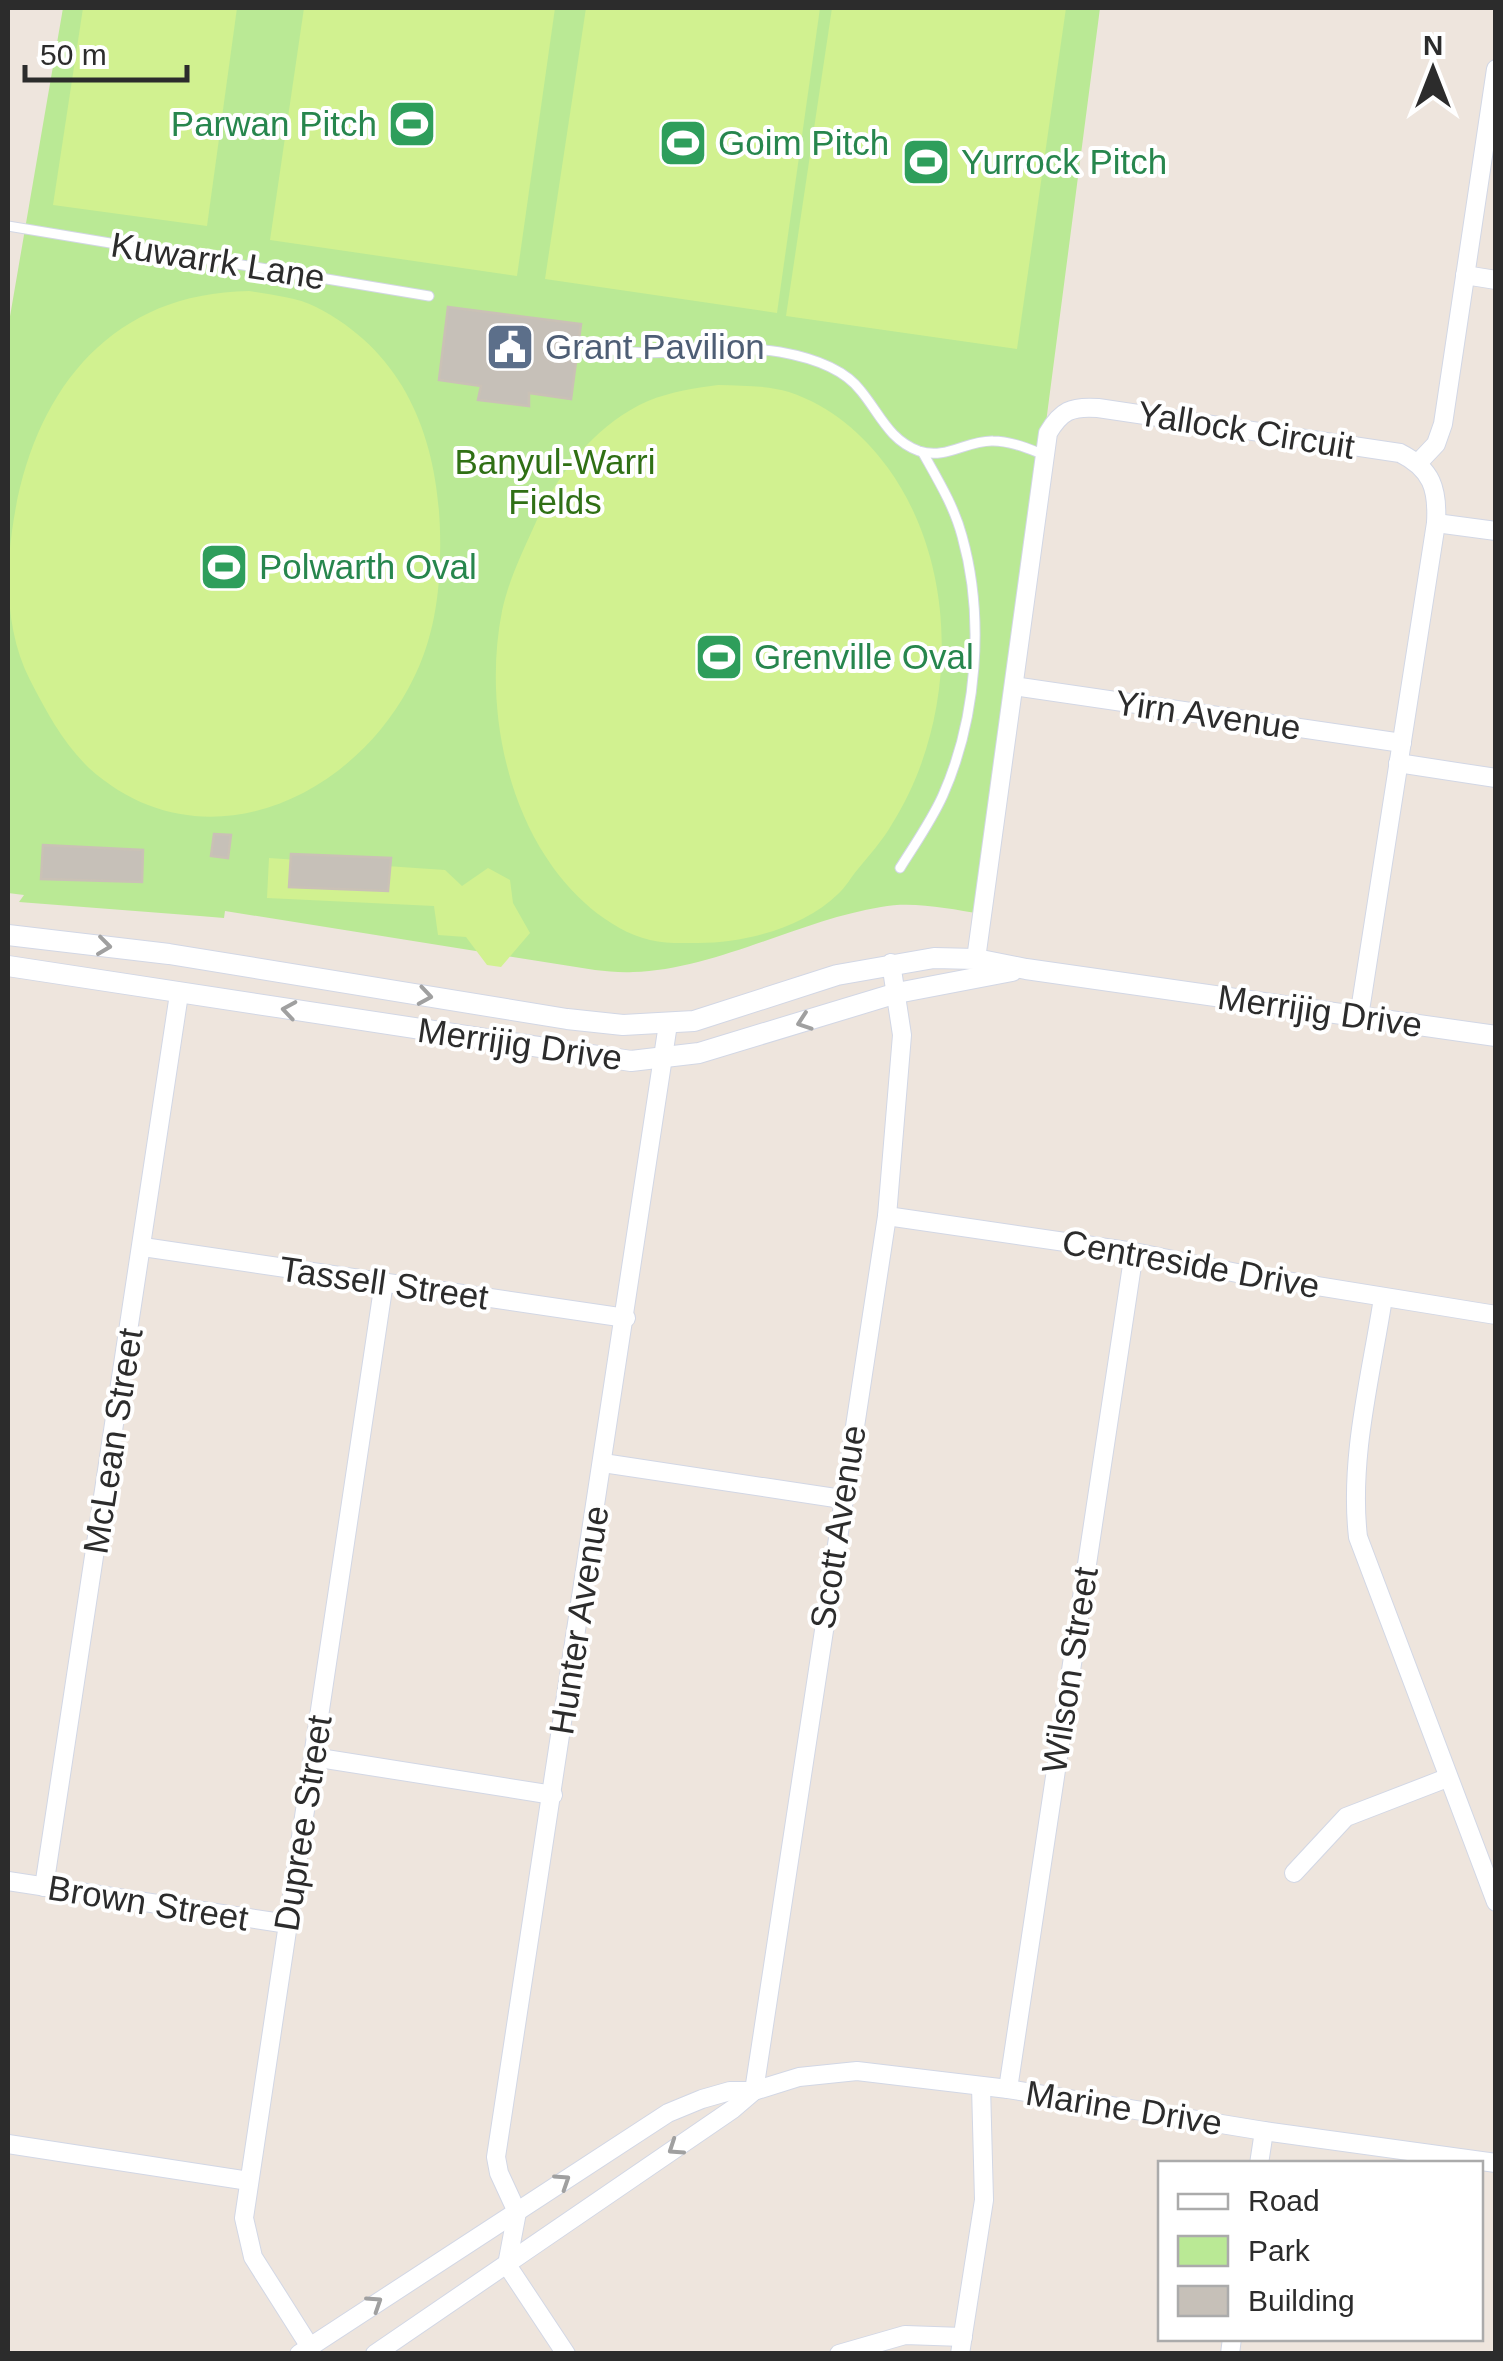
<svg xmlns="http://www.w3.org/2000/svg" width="1503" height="2361" viewBox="0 0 1503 2361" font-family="Helvetica,sans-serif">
<rect width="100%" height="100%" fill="#eee5dd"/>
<path fill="#bae995" d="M 63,8 L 1100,8 L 982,914 C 949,909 914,901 881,907 C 800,920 714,970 633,972 C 621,973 607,971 595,970 L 225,911 L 224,918 L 200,916 L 19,902 L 24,895 L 8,893 L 8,328 Z"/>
<g fill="#d1f190">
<polygon points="83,8 237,8 207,226 53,205"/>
<polygon points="304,8 555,8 517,276 270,240"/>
<polygon points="586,8 820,8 777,313 545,279"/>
<polygon points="832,8 1066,8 1017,349 786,316"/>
<path d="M 249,291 C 271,295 296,297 316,307 C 414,357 443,455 440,558 C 439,604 431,648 408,689 C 345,804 197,866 89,768 C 63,743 46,711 30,680 C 7,635 5,579 12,531 C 30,397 106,293 249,291 Z"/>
<path d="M 718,385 C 741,386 767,385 789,392 C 831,406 863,434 888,468 C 961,569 957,721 892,824 C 883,840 870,854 858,869 C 851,877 846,887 838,894 C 803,928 745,943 698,943 C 683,943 665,944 650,940 C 608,930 568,892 546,857 C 501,788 486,692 502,611 C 509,579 523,551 536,522 C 558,473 597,423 648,401 C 670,392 694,388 718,385 Z"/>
<polygon points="269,858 445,870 462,886 488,868 510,880 513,903 530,933 501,967 487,965 466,937 438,935 434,906 267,898"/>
</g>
<g fill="#c6c0b8" stroke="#cac1b6" stroke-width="2.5">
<polygon points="448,307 581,324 571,399 529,393 529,406 478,400 481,386 439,380"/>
<polygon points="214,834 231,835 228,858 211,856"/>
<polygon points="43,845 143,850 142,882 41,879"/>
<polygon points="291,854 391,858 388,891 289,887"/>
</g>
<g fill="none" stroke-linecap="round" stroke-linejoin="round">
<g stroke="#d2d7e5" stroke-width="11">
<g id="service">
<polyline points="8,226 429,296"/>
<path d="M 603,348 C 662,361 720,342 780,352 C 808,357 843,367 861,391 C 880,414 889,440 919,451 C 946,460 967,440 993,441 C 1011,441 1029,449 1045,455"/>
<path d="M 900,868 C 915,844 932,820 943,795 C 977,718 985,618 962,536 C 954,506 938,480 923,453"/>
</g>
</g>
<g stroke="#d2d7e5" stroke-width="20">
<g id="minor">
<polyline points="1465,275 1496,280"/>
<polyline points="1419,462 1436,444 1443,424 1496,69"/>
<polyline points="1436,523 1496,531"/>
<polyline points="1014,686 1402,743"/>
<polyline points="1398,763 1496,778"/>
<path d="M 976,959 L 1048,433 C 1061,411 1071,406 1098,408 L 1400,453 C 1432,469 1438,489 1436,523 L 1359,1017"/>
<polyline points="887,1216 1134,1252 1237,1273 1496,1315"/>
<polyline points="143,1247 626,1318"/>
<path d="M 1383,1298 C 1371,1376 1349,1458 1358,1537 L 1496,1902"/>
<polyline points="603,1463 842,1499"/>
<polyline points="313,1757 553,1795"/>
<polyline points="1294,1873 1346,1817 1447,1778"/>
<polyline points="8,1881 288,1924"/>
<polyline points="44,1887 179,994"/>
<polyline points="1008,2089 1134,1252"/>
<polyline points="754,2091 887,1216 902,1035 891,963"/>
<polyline points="8,2144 249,2181"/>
<polyline points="1259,2164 1264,2131"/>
<polyline points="299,2354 668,2113 702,2099 730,2091 754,2091 799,2077 857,2071 1008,2089 1264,2131 1496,2163"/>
<polyline points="309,2354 310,2347 253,2257 244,2218 384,1282"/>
<polyline points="375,2354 733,2109 754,2091"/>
<polyline points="566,2354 507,2265 517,2212 499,2173 496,2157 668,1024"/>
<polyline points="839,2354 905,2335 963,2337"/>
<polyline points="960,2354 984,2200 981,2086"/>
<polyline points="1230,2354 1232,2338"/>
</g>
</g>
<g stroke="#d2d7e5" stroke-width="22">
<g id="tertiary">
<polyline points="8,935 169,954 567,1019 623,1025 694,1021 837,975 934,958 976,959 1026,969 1496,1036"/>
<polyline points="8,966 631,1061 699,1053 897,993 1012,971"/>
</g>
</g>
<use href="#service" stroke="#fff" stroke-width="9"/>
<use href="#minor" stroke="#fff" stroke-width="18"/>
<use href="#tertiary" stroke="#fff" stroke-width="20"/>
</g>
<defs><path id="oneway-chevron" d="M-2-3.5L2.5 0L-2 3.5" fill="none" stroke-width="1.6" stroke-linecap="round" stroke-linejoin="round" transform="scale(2.5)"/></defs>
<g stroke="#a0a0a0">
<use href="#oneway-chevron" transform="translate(104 946) rotate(7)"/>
<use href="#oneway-chevron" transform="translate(425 996) rotate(9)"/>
<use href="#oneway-chevron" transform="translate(289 1010) rotate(-171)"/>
<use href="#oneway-chevron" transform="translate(804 1022) rotate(161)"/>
<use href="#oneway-chevron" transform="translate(675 2148) rotate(146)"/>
<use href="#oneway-chevron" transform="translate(563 2181) rotate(-33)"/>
<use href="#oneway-chevron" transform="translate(375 2303) rotate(-33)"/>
</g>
<defs>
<g id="stadium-square" transform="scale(2.5)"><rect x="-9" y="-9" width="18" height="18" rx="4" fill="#2e9e5b" stroke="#fff"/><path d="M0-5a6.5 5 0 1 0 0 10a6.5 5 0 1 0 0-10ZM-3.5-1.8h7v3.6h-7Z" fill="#fff"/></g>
<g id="civic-square" transform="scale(2.5)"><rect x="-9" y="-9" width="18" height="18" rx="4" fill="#5c6f8a" stroke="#fff"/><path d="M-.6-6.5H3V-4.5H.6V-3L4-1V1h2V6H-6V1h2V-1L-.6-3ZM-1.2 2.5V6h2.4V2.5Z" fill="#fff"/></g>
</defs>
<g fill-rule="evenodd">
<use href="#stadium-square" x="412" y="124"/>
<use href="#stadium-square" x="683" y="143"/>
<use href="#stadium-square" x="926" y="162"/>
<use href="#civic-square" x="510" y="347"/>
<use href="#stadium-square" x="224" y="567"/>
<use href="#stadium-square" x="719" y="657"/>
</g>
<g text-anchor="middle" stroke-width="8" stroke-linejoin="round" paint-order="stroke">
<g font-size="35" fill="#27864d" stroke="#fff" text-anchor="start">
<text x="377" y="136" text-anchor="end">Parwan Pitch</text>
<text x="718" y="155">Goim Pitch</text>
<text x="961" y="174">Yurrock Pitch</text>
<text x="259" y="579">Polwarth Oval</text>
<text x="754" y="669">Grenville Oval</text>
</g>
<g font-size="35" fill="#2c2c2c" stroke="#fff">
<text transform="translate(218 261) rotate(9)" y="12">Kuwarrk Lane</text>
<text transform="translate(1246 430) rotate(9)" y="12">Yallock Circuit</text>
<text transform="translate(1208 715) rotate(8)" y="12">Yirn Avenue</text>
<text transform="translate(1320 1011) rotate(8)" y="12">Merrijig Drive</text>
<text transform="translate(520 1044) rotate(8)" y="12">Merrijig Drive</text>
<text transform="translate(1191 1264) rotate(10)" y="12">Centreside Drive</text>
<text transform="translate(384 1283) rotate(8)" y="12">Tassell Street</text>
<text transform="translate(113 1441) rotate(-81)" y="12">McLean Street</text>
<text transform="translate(838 1527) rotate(-81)" y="12">Scott Avenue</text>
<text transform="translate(579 1620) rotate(-81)" y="12">Hunter Avenue</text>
<text transform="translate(1070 1670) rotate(-81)" y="12">Wilson Street</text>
<text transform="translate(303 1823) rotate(-81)" y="12">Dupree Street</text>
<text transform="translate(148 1903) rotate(9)" y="12">Brown Street</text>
<text transform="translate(1124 2108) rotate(9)" y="12">Marine Drive</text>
</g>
<g font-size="35" fill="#4e5e75" stroke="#fff" text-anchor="start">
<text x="545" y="359">Grant Pavilion</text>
</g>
<g font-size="35" fill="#307015" stroke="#fff">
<text x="555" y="474">Banyul-Warri<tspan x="555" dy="40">Fields</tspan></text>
</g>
</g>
<rect width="1503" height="2361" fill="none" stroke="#2c2c2c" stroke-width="20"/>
<rect x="1158" y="2161" width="325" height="180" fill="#ffffff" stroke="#ababab" stroke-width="2.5"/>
<rect x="1178" y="2194" width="50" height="15" fill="#ffffff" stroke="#ababab" stroke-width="2.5"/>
<text x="1248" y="2211" font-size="30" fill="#2c2c2c">Road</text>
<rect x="1178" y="2236" width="50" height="30" fill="#bae995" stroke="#ababab" stroke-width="2.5"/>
<text x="1248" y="2261" font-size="30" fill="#2c2c2c">Park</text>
<rect x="1178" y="2286" width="50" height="30" fill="#c6c0b8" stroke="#ababab" stroke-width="2.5"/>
<text x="1248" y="2311" font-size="30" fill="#2c2c2c">Building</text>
<g transform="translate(1433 70)" stroke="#ffffff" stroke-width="8" paint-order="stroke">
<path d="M0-8L18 38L0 25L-18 38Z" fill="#2c2c2c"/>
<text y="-15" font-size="28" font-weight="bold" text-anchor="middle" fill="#2c2c2c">N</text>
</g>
<path d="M25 65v15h162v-15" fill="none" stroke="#2c2c2c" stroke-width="5"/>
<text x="40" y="65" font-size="30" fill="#2c2c2c" stroke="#ffffff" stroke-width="8" paint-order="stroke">50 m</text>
</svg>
